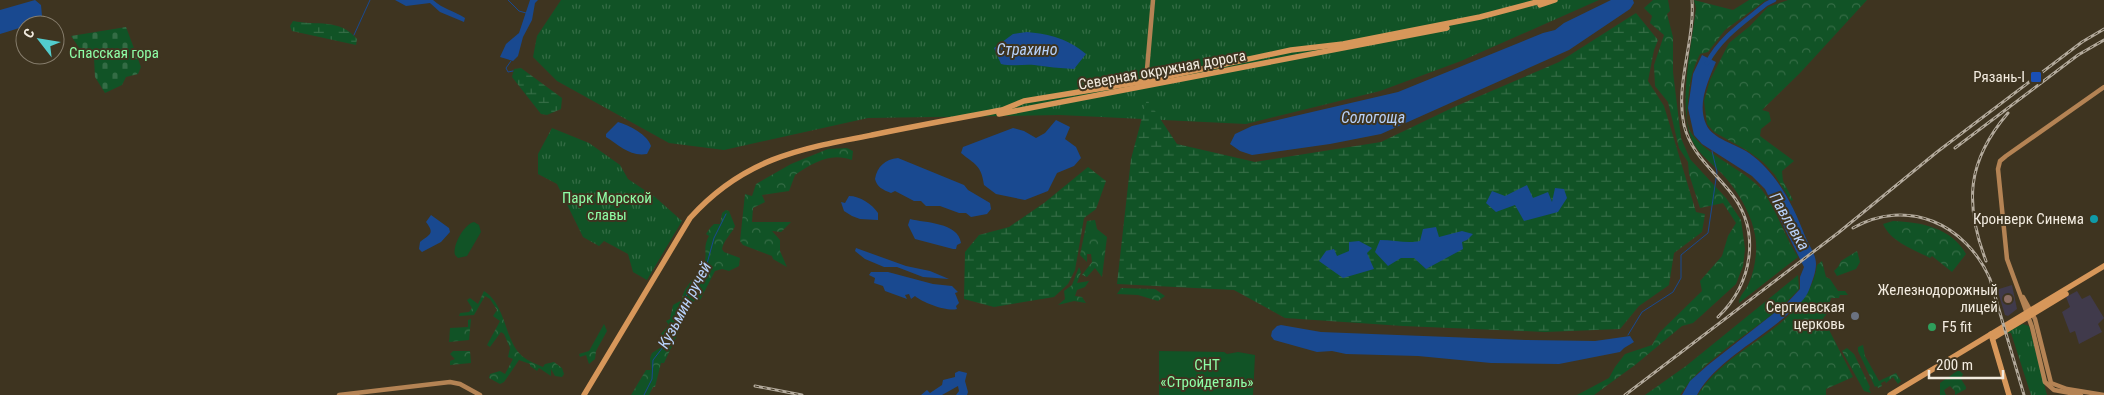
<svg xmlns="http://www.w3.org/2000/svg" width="2104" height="395" viewBox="0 0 2104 395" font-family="'Roboto Condensed',sans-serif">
<defs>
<pattern id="grass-tufts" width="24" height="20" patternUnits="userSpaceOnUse" patternTransform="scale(1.25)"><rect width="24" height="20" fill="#115326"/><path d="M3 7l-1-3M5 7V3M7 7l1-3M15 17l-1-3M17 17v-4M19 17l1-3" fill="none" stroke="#346c45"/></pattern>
<pattern id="forest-crowns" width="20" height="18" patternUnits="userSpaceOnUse" patternTransform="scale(1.25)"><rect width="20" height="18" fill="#115326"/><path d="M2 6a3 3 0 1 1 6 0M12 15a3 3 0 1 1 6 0" fill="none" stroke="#346c45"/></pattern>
<pattern id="wetland-marsh" width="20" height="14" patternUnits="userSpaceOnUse" patternTransform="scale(1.25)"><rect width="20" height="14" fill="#115326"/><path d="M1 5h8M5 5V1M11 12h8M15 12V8" fill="none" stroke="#346c45"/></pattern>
<pattern id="cemetery-stones" width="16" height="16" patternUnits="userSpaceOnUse" patternTransform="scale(1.25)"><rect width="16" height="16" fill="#115326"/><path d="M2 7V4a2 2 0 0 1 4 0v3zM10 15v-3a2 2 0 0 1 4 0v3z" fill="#346c45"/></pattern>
</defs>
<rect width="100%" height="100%" fill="#3e3420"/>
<g fill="#403a4b">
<polygon points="2012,285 2017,309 2008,316 2005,315 1998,292 1999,289"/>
<polygon points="2077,291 2082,299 2090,295 2104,318 2098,324 2102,332 2079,344 2075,331 2070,333 2062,312 2070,307 2066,297"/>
</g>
<g fill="url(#grass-tufts)">
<polygon points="561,0 1599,0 1461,61 1380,91 1246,124 1060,115 868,118 724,150 669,143 557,81 533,57 537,36"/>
<polygon points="552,128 589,143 620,165 628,179 655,197 682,221 647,280 633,272 628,254 604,241 599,246 583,237 557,184 538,174 538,154"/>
<polygon points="2023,324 2029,326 2047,395 2031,395 2011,333 2008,333 2008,331"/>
</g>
<g fill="url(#forest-crowns)">
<polygon points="1653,0 1668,0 1670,11 1667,14 1673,37 1673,72 1681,138 1690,159 1726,198 1741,220 1745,249 1743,266 1736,284 1702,315 1693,323 1682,326 1635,365 1594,395 1577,395 1609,378 1615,367 1625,354 1652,345 1659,333 1702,291 1700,281 1722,256 1728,236 1736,223 1723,203 1700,208 1689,174 1688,162 1679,148 1668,102 1655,86 1654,65 1664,35 1650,23 1652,16 1644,8"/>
<path d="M 1694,0 L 1733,10 L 1749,0 L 1766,0 L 1725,30 L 1708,52 L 1700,54 C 1692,69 1689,85 1688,102 C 1687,110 1686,118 1688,125 C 1692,149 1745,169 1762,190 C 1777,210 1784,236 1798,257 L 1739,303 C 1739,295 1746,291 1749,283 C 1755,269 1758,250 1755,235 C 1752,217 1741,197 1730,183 C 1720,169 1703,159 1694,144 C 1676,112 1692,45 1696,8 Z"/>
<polygon points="1788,0 1867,0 1800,73 1762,110 1769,112 1771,121 1761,129 1760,136 1794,161 1782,171 1783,181 1793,200 1791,201 1775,175 1763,162 1748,151 1714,132 1707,124 1704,101 1710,80 1729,43 1750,26 1768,7"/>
<path d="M 847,148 L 853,151 L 852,160 C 830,152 813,163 795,175 L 789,191 L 762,195 L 765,202 L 753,208 L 752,222 L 791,222 L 781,232 L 772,231 L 780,240 L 780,251 L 787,267 L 773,259 L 772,256 L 743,245 L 740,241 L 745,194 L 752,196 L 756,184 L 791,164 L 828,149 Z"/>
<path d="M 726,210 L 729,211 L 735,226 C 731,235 724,239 722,249 L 724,252 L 740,258 L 739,266 L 729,271 L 722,269 L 715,271 L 700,300 L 695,300 L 692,303 L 664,363 L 661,363 L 655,387 L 653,387 L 649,395 L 631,395 L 646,370 L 651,370 L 650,358 L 652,353 L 663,346 L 664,343 L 660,335 L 669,325 L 666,321 L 670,319 L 673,305 L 682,300 C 683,285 699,276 704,263 C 708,253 702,249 709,236 L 706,234 L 710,228 L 714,224 L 720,224 L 722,213 Z"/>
<polygon points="1095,220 1097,229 1107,237 1102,277 1095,268 1087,277 1082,275 1092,262 1091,254 1087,254 1087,262 1080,255 1087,221"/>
<path d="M 1893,221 C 1921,222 1952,228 1966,254 L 1952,272 L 1932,256 L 1930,258 C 1913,249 1891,242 1883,224 Z"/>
<polygon points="1857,251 1860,262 1856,269 1837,276 1834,271 1838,267 1841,261"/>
<path d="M 1822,261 L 1826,277 L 1830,279 L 1838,291 L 1845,291 L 1848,295 L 1840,295 L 1839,298 L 1831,298 L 1826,315 L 1823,318 L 1853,377 L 1826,389 L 1826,395 L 1698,395 C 1728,344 1808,329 1817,265 Z"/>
<polygon points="1079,267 1081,272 1077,283 1089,281 1085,287 1077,290 1075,296 1082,297 1086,303 1074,301 1058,305 1065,299 1064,291 1072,285"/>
<path d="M 1798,275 L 1799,289 C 1764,329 1709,350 1680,395 L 1645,395 L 1686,366 Z"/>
<polygon points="1121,288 1155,289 1165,296 1158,301 1138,295 1117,294"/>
<path d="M 484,291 C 507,306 504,340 522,356 C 528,361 536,364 543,367 L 545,364 L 554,362 L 562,368 L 564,374 L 562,377 L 555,376 L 551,369 L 551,376 L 539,368 L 537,371 L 530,366 L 530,364 L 519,360 L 504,382 L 500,384 L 489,378 L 490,374 L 500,371 L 505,374 L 513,359 L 508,357 L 510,348 L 504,334 L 501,332 L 490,347 L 487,345 L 499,323 L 500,321 L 493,316 L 497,310 L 490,299 L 485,296 L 474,315 L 459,316 L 460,313 L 469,312 L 472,308 L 467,300 L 470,298 L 478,304 Z"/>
<polygon points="471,319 469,340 449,342 450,328 468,327 468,320"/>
<polygon points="604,324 607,331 596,351 595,359 589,364 586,355 580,357 579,354 589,351"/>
<polygon points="1863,345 1865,356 1879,381 1896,373 1901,381 1898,384 1893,377 1886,383 1885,381 1881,383 1882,386 1878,388 1877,386 1875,387 1858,351 1858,347"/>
<polygon points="1847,348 1854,354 1870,387 1869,389 1871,393 1864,391 1842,351"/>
<polygon points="453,351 470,351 471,363 450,365 450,361 455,359 450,354"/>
<polygon points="1957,371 1960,371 1963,374 1961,379 1966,387 1966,389 1955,395 1955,391 1950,386 1944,390 1946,395 1940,395 1940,383"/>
</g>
<g fill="url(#wetland-marsh)">
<polygon points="1636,13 1658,40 1654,50 1648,81 1664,106 1696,212 1705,214 1702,232 1674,253 1669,285 1639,306 1620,329 1545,332 1403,326 1285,318 1234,290 1117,284 1131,159 1147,99 1177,144 1255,162 1381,142 1454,107 1559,62"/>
<path d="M 293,21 C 316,26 340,18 357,39 L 356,45 L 292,31 L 290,26 Z"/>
<polygon points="521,68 562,98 561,109 547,115 541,114 512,77 514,69"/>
<polygon points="1088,167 1106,181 1096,209 1084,218 1075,270 1068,284 1054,297 994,307 964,299 965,252 979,235 1009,227 1044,203"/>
</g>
<polygon fill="url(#cemetery-stones)" points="126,27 141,67 138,74 126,77 122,85 105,93 95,77 94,58 82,52 71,36"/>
<g fill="#115326">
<path d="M 474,222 L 479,225 L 481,232 L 467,256 L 458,258 L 455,255 C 452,246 464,224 474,222 Z"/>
<polygon points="1159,351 1224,352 1227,354 1238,352 1255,355 1253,395 1159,395"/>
</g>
<g fill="#194990">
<path d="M 35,0 L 41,5 L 42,16 C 29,26 16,29 0,34 L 0,10 Z"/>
<path d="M 395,0 L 433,0 C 443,9 454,11 465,18 L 464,22 L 440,12 L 430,3 L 406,6 Z"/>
<polygon points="530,0 538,0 535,3 532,20 523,37 518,56 513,61 500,57 506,44 519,33"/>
<polygon points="1611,0 1633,0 1634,3 1630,9 1569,50 1381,134 1330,144 1252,155 1240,151 1230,144 1235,134 1252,126 1398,92 1543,33 1555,30 1564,23"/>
<path d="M 1027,32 C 1051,34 1068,39 1086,54 L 1074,69 C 1060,68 1047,67 1034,65 C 1022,64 1014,67 1001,64 L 994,48 L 1013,34 Z"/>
<path d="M 1702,55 L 1716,62 C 1708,81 1697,104 1706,124 C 1712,139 1736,144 1749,153 C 1777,173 1793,205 1805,236 C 1809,246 1816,254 1816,264 C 1816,272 1812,282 1809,290 C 1805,300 1795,308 1787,315 C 1758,341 1716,361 1697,395 L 1682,395 L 1690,381 L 1708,365 L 1787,303 L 1800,289 L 1800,277 L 1804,267 L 1765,189 L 1752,176 L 1702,144 L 1694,135 L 1688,108 L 1693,74 Z"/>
<path d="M 1056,120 L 1070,127 L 1065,139 L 1076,147 L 1081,158 L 1074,166 L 1057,173 L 1048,191 L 1025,200 L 996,194 L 984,185 C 981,164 975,165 961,153 L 963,147 L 1013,128 L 1024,131 L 1036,138 L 1045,133 Z"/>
<path d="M 618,122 C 629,125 648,135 651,146 L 647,154 C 630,157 619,145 606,137 L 606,134 Z"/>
<path d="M 898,158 L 964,185 L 968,190 L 990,203 L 991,209 L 987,214 L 971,217 L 966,213 L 959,213 L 940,206 L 926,206 L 921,201 L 914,201 L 895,191 L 891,193 C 883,190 877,187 875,179 C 877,167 885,159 898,158 Z"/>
<polygon points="1527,185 1533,198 1548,192 1552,202 1555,188 1564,189 1567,198 1558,212 1524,221 1515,205 1496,212 1486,203 1492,191 1505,196"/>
<path d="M 849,196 C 860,196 872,204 878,213 L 878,220 L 860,219 L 852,216 L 844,211 L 841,202 L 845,203 Z"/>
<path d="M 431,215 L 449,228 L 450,232 L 441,242 L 422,252 L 419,249 L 420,242 C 430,234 435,234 426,222 Z"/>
<path d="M 910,219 C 925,223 958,222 961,243 L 957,245 L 956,249 L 953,249 L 915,239 L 908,225 Z"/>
<path d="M 1436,227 L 1439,237 L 1462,231 L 1473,234 L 1467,240 L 1462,242 L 1463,249 L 1426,269 L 1414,258 L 1401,258 L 1388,266 L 1375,252 L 1380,240 C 1394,240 1408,244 1420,241 L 1423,229 Z"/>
<polygon points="1359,241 1372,248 1367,253 1374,269 1343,278 1319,261 1326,251 1334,249 1337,256 1349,251 1349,242"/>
<polygon points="856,248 906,266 930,271 949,279 923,277 897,267 884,267 865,259 855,251"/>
<path d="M 871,272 L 888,272 L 933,284 L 952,286 L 958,292 L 955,293 L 959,303 L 956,306 L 957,309 C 948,312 923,303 915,296 L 911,299 L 909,294 L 905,295 L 907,299 L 885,291 L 883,286 L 874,283 L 875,278 L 869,275 Z"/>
<polygon points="1281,325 1321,332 1527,340 1595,341 1630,336 1634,342 1624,348 1620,352 1559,364 1491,363 1418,356 1346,354 1332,351 1317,352 1274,340 1271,336 1272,331 1277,326"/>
<polygon points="959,371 967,373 965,381 968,392 967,395 956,395 959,391 958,386 942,395 914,395 921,395 927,390 930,393 942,385 943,380 955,377 955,373"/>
</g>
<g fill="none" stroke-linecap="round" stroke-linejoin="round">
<g stroke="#194990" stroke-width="1">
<polyline points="508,0 519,11 526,13"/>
<polyline points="354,35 370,0"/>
<polyline points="511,61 506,68 508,72 513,71"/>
<polyline points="1628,335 1642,312 1673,292 1681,278 1681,255 1708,233 1717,172 1712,151"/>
<polyline points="644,395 652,379 653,360 667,342 686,296 705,271 714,238 726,214"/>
</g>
<path stroke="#194990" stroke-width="4.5" d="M 1707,63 C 1721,37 1744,22 1766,4 L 1774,0"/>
<g stroke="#b48354" stroke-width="4.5">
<polyline points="1146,81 1153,0"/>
<polyline points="2023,297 2035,319 2051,383 2067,389 2104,395"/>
<polyline points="339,395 450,382 460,384 480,395"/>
<polyline points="2081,395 2054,390 2045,382 2032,327 2007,259 1998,169 2000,161 2006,156 2104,87"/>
</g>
<g stroke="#d7975a" stroke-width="5.5">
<polyline points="1540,5 1555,0"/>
<polyline points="999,114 1447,28"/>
<polyline points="1991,334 2009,395"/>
<polyline points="1995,337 2066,294"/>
<path d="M 584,395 L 690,218 C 743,159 798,149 872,135 C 915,126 959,118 1002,110 L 1024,101 L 1146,81 L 1291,50 L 1343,44 L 1480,17 L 1544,0"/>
<polyline points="1890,395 2104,266"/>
</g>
<g stroke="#b3aa9c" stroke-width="3">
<g id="rail">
<path d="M 1692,0 C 1695,41 1675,84 1684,125 C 1691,154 1714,171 1731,193 C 1762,232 1752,284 1718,317"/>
<polyline points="1955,148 2078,55 2104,40"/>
<path d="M 1853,228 C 1907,197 1966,224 1990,279 L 2024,395"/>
<path d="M 1986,261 C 1964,203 1967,161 2008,113"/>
<polyline points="755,386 802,395"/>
<polyline points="1625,395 1838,233 1937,152 2082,42 2104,29"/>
</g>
</g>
<use href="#rail" stroke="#3e3420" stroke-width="1" stroke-dasharray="4" stroke-linecap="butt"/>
</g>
<rect fill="#1a4fb4" stroke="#3e3420" stroke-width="2" x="2030" y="71" width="12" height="12" rx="2.5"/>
<circle fill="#0f9aa8" stroke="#3e3420" stroke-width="2" cx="2094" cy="219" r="5"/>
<circle fill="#8d6e63" stroke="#3e3420" stroke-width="2" cx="2008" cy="299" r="5"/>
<circle fill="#6b7280" stroke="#3e3420" stroke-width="2" cx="1855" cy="316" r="5"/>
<circle fill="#2e9e5b" stroke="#3e3420" stroke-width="2" cx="1932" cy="327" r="5"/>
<g text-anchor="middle" stroke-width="4" stroke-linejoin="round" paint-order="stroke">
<g font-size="15" fill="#8efea6" stroke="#3e3420">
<text x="114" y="58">Спасская гора</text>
<text x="607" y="203">Парк Морской<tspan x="607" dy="17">славы</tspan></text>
<text x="1207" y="370">СНТ<tspan x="1207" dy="17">«Стройдеталь»</tspan></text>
</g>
<g font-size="15" fill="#f2ebdf" stroke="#3e3420">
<text transform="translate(1162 70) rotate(-10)" y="5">Северная окружная дорога</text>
</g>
<g font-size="15" fill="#f2ebdf" stroke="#3e3420" text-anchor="end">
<text x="2025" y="82">Рязань-I</text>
<text x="2084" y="224">Кронверк Синема</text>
<text x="1998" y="295">Железнодорожный<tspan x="1998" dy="17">лицей</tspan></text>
<text x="1845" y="312">Сергиевская<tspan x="1845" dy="17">церковь</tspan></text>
<text x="1942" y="332" text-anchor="start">F5 fit</text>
</g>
<g font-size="16" font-style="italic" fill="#b7d1fa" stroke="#3e3420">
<text x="1027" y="55">Страхино</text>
<text x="1373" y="123">Сологоща</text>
<text transform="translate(1790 221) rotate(60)" y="6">Павловка</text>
<text transform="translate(684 305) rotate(-62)" y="6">Кузьмин ручей</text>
</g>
</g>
<g transform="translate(40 40) rotate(301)"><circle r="24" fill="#3e3420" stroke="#867d6c"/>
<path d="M0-4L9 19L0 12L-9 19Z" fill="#52cdce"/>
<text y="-8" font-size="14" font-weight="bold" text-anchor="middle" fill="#f2ebdf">С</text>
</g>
<path d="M1929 370v8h74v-8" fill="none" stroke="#f2ebdf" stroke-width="2.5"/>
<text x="1936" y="370" font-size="15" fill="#f2ebdf" stroke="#3e3420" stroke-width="4" paint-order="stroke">200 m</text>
</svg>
